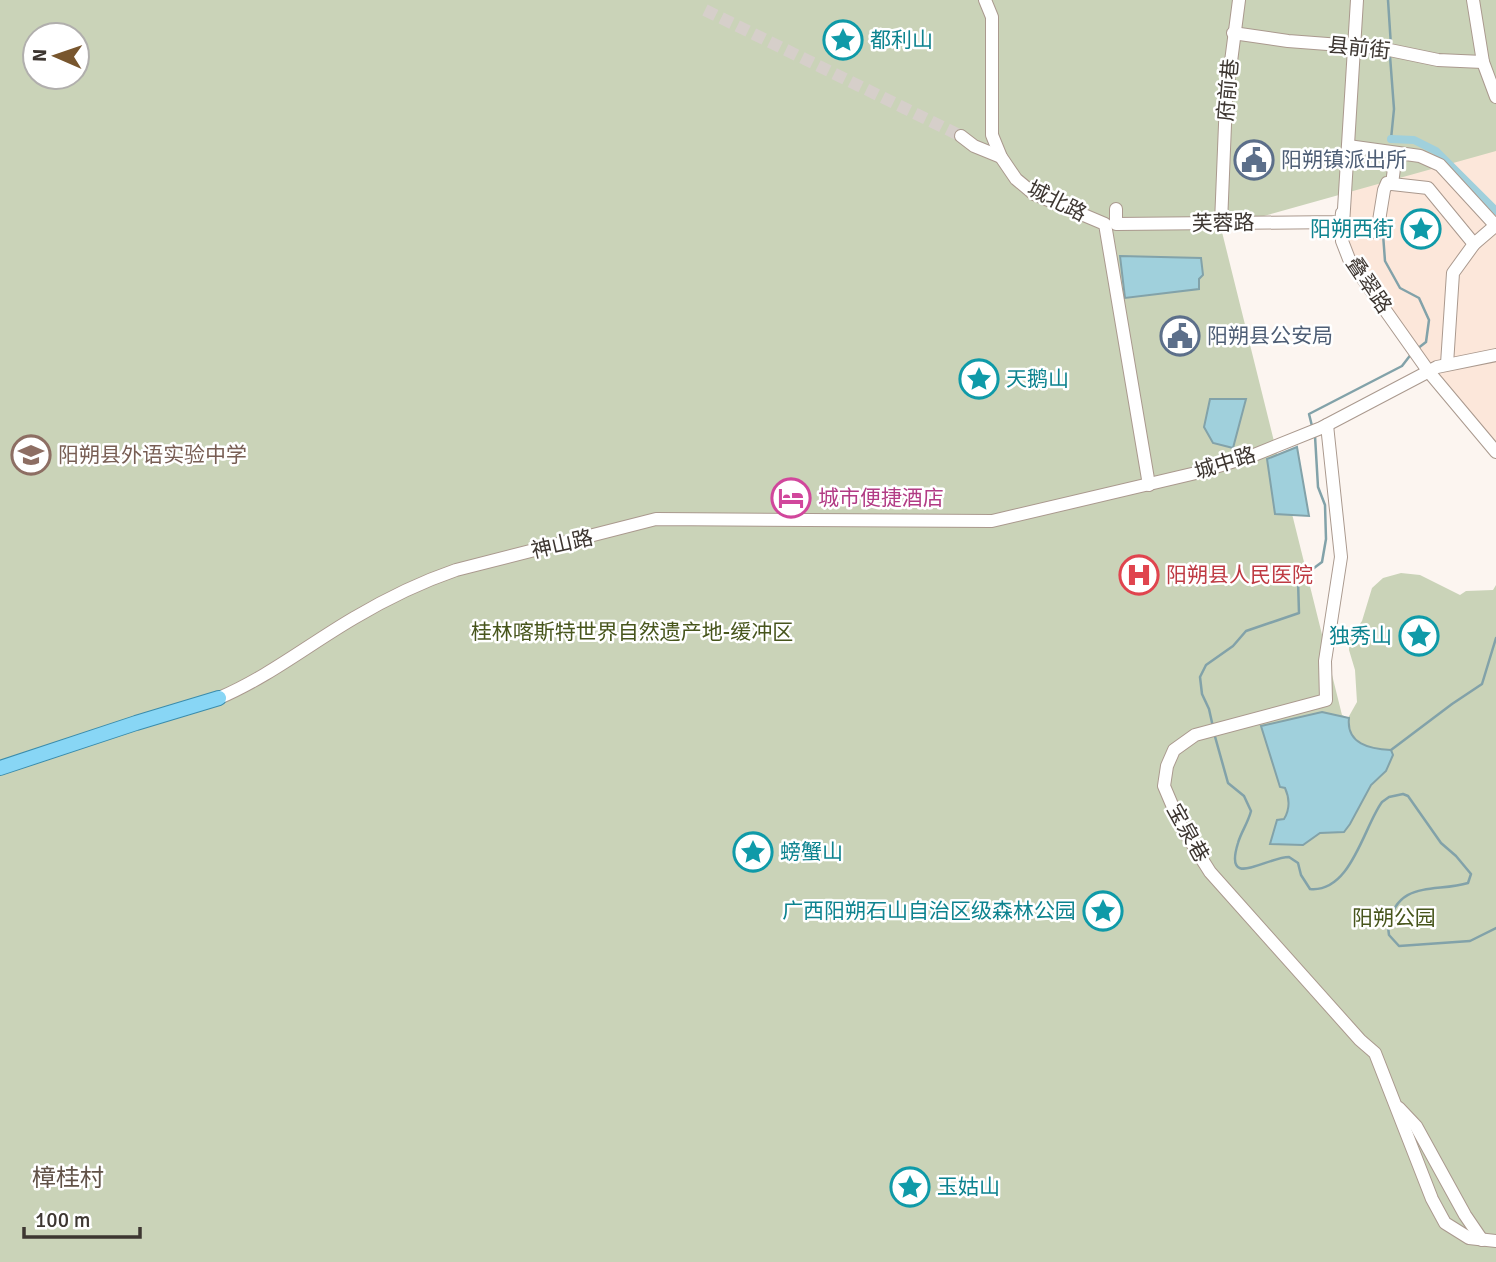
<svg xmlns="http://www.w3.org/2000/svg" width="1496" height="1262" viewBox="0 0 1496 1262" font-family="Signika,'Noto Sans SC',sans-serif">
<rect width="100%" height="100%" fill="#fcf5f0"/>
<polygon fill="#fce7da" points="1496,0 1496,443 1436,371 1353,254 1347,240 1354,134"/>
<path fill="#cad3b8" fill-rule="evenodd" d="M 0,0 L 1496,0 L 1496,151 L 1221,228 L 1342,715 L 1348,718 L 1357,702 L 1355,670 L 1349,650 L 1350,638 L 1362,621 L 1372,588 L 1383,578 L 1401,573 L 1420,575 L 1460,595 L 1466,591 L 1493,590 L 1496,585 L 1496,1262 L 0,1262 ZM 35,35 L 77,35 L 77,77 L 35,77 Z"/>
<g fill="#a0d0dc" stroke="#82a2a9" stroke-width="2">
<polygon points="1120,256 1201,258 1203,275 1199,279 1199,289 1125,298"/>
<polygon points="1210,399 1246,399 1233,448 1213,443 1204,427"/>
<polygon points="1297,447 1309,516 1275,514 1267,459"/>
<path d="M 1322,712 L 1349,718 C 1346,744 1370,749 1391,750 L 1393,755 L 1386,771 L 1371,785 L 1350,824 L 1344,832 L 1320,833 L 1303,845 L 1270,844 L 1277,820 L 1284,819 C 1290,809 1290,799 1285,788 L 1280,787 L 1261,726 Z"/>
</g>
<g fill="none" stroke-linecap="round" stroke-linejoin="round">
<g stroke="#82a2a9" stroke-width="2.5">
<polyline points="1388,0 1391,46"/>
<polyline points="1390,56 1394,109 1391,139"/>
<polyline points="1383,234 1385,261 1400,288 1419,298 1429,320 1426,342 1417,349"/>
<polyline points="1312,426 1309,414 1402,366 1412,353"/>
<polyline points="1213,727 1209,709 1202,694 1200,677 1206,665 1233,646 1246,631 1299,613 1298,580 1322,562 1326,539 1325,505 1318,487 1315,436"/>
<path d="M 1214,733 L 1228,783 L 1244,796 L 1251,811 C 1248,823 1241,832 1238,843 C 1223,891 1266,857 1289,857 L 1298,863 L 1301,875 L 1310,889 C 1351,893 1364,826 1382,802 L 1389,797 L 1403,794 L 1408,796 L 1441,843 L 1456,856 L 1471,874 L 1468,883 C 1435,893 1397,879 1388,927 L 1389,935 L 1399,946 L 1470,941 L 1496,928"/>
<polyline points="1391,750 1452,704 1482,684 1496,638"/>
</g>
<polyline stroke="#a0d0dc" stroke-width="8" points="1391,139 1414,140 1436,151 1496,211"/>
<polyline stroke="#d6cfca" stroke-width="12" stroke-dasharray="12 6" stroke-linecap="butt" points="705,10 961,136"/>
<g stroke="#aa998e" stroke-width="14">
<g id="minor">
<polyline points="985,0 992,17 992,135 1001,157 1016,179 1034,194 1105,224 1149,485"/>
<polyline points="1357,0 1342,241 1349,259 1429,372 1496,452"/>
<polyline points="1473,0 1483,62 1496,97"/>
<polyline points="1233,33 1288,41 1380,48 1438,60 1483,62"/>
<polyline points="961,136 974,146 1001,157"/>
<polyline points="1348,146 1420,156 1440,165 1496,226"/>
<polyline points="1392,184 1428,188 1474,244"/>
<polyline points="1116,209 1116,224 1341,222 1342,213"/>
<polyline points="1221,223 1226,100 1239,0"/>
<polyline points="1377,233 1384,190 1387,183 1392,184 1396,153"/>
<polyline points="1447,364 1453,273 1474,244 1496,225"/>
<polyline points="1327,425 1341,557 1325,661 1326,700 1195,735 1174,750 1167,766 1164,786 1181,826 1210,872 1360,1040 1375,1053 1432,1199 1445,1223 1469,1238 1496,1241"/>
<path d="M 219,698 C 268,677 308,645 354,618 C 386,599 421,582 456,570 L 656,519 L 992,521 L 1196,473 L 1254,455 L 1321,428 L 1437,367 L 1496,355"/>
<polyline points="1399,1108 1416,1126 1465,1215 1482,1240"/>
</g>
</g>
<g stroke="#3a8cac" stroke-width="16">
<polyline id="major" points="0,768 136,723 219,698"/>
</g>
<use href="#minor" stroke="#fff" stroke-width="12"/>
<use href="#major" stroke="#88d6f5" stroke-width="14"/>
</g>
<defs>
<g id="sight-ring" transform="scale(2.0125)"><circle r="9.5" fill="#fff" stroke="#0f9aa8" stroke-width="1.5"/><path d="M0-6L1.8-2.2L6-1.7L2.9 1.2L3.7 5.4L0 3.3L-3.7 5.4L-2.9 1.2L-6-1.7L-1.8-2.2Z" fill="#0f9aa8"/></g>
<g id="civic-ring" transform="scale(2.0125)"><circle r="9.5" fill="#fff" stroke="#5c6f8a" stroke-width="1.5"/><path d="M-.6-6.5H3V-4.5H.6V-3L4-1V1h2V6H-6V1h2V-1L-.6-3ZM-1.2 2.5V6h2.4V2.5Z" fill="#5c6f8a"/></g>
<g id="school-ring" transform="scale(2.0125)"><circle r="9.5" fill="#fff" stroke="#8d6e63" stroke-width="1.5"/><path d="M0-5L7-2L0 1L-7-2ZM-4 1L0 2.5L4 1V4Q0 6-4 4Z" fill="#8d6e63"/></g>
<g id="hotel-ring" transform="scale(2.0125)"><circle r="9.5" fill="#fff" stroke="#d1479c" stroke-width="1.5"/><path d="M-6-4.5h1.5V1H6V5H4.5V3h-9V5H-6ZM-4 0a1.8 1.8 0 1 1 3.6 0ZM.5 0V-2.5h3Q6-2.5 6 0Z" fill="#d1479c"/></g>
<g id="hospital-ring" transform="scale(2.0125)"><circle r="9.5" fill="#fff" stroke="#e0444e" stroke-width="1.5"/><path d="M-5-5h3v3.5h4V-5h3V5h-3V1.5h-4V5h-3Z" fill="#e0444e"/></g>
</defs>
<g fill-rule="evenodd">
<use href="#sight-ring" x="843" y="40"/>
<use href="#civic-ring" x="1254" y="160"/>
<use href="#sight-ring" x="1421" y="229"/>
<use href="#civic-ring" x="1180" y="336"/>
<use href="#sight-ring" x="979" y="379"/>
<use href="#school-ring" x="31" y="455"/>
<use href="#hotel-ring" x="791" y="498"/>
<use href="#hospital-ring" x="1139" y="575"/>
<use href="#sight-ring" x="1419" y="636"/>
<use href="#sight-ring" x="753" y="852"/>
<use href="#sight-ring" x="1103" y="911"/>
<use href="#sight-ring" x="910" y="1187"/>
</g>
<g text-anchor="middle" stroke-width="5" stroke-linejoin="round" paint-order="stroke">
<g font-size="21" fill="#0d838f" stroke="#fff" text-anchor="start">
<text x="870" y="47">都利山</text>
<text x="1394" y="236" text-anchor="end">阳朔西街</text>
<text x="1006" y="386">天鹅山</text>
<text x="1392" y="643" text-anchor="end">独秀山</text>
<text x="780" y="859">螃蟹山</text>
<text x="1076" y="918" text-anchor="end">广西阳朔石山自治区级森林公园</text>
<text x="937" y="1194">玉姑山</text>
</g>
<g font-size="21" fill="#3d3631" stroke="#fff">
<text transform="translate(1359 48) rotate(6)" y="7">县前街</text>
<text transform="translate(1228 90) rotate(-85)" y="7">府前巷</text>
<text transform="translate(1057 201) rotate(27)" y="7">城北路</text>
<text transform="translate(1223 223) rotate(-1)" y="7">芙蓉路</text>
<text transform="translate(1369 285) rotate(56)" y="7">叠翠路</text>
<text transform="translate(1225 463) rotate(-17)" y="7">城中路</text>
<text transform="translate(562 544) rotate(-13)" y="7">神山路</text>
<text transform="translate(1188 833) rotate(61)" y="7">宝泉巷</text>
</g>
<g font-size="21" fill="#4e5e75" stroke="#fff" text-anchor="start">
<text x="1281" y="167">阳朔镇派出所</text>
<text x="1207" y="343">阳朔县公安局</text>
</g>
<g font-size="21" fill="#785e54" stroke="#fff" text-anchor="start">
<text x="58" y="462">阳朔县外语实验中学</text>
</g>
<g font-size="21" fill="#b23c85" stroke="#fff" text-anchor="start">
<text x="818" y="505">城市便捷酒店</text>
</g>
<g font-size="21" fill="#be3a42" stroke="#fff" text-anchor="start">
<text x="1166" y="582">阳朔县人民医院</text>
</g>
<g font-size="21" fill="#47551c" stroke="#fff">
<text x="632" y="639">桂林喀斯特世界自然遗产地-缓冲区</text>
<text x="1394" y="925">阳朔公园</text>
</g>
<g font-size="24" fill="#615248" stroke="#fff">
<text x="68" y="1186">樟桂村</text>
</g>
</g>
<g transform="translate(56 56) rotate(272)"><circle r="33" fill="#ffffff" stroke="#b1afad" stroke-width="2"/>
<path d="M0-5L12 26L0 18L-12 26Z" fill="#78562e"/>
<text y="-10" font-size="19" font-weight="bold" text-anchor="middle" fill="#3d3631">N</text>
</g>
<path d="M24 1227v10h116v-10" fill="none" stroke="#3d3631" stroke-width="3.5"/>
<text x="35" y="1227" font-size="21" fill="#3d3631" stroke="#ffffff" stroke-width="5" paint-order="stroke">100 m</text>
</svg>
